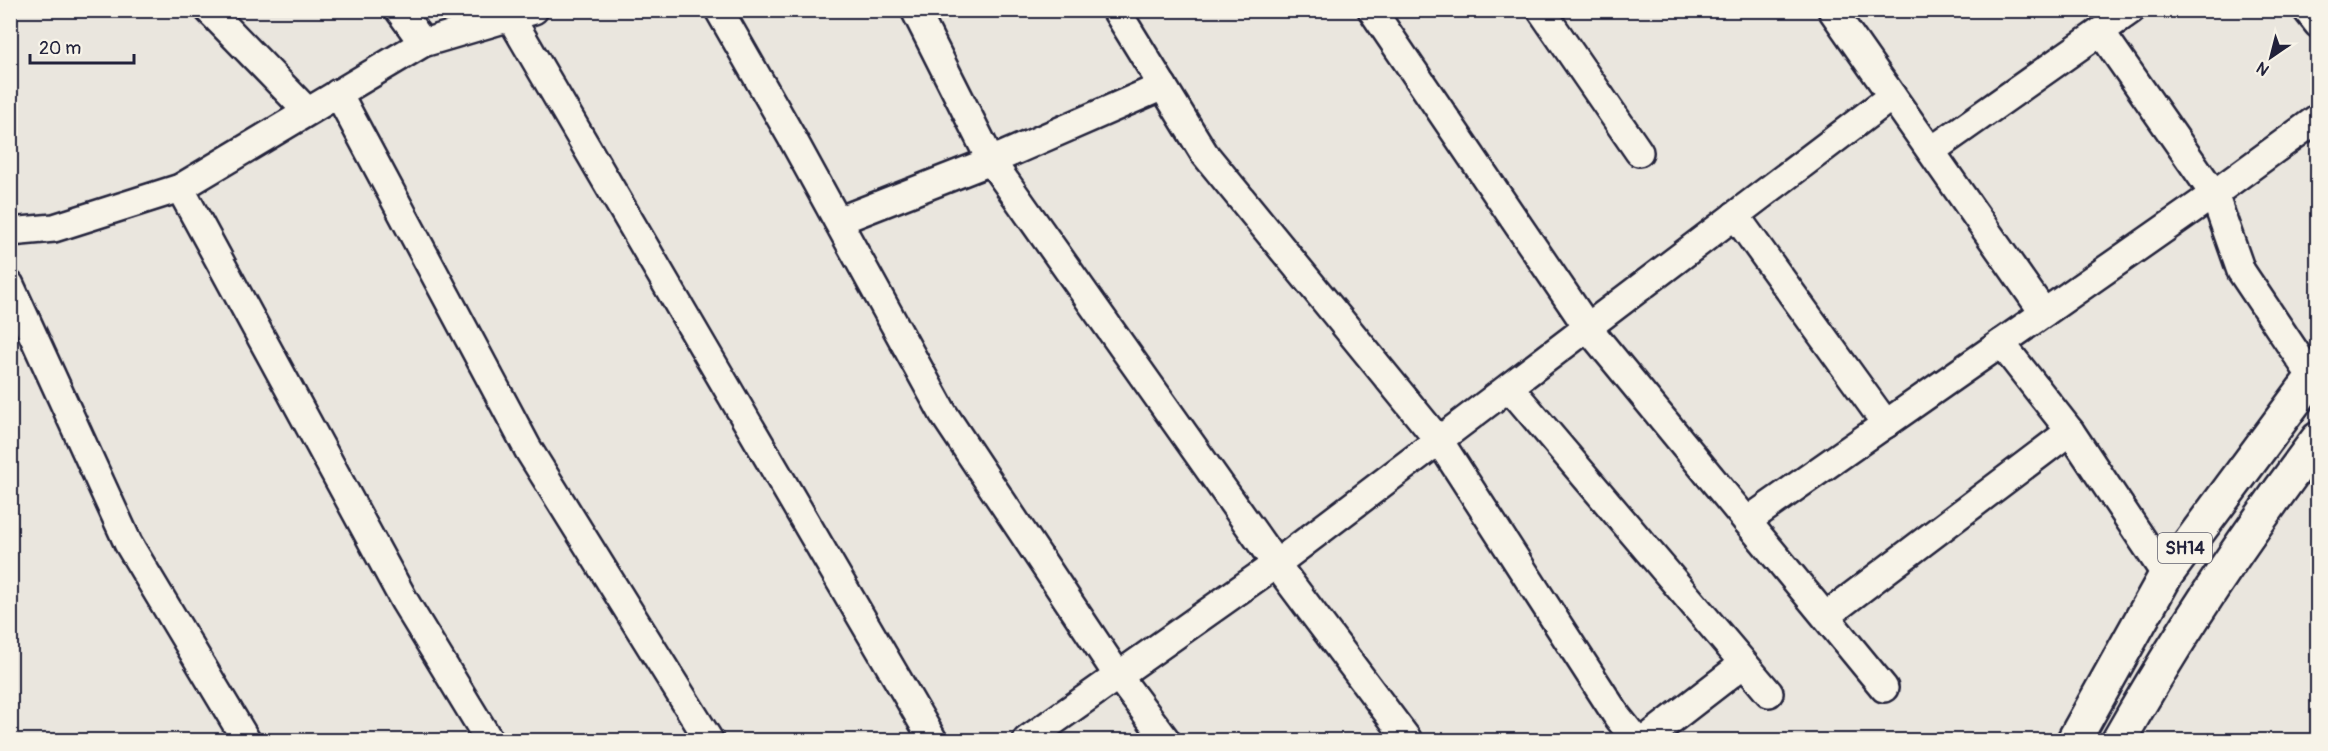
<svg xmlns="http://www.w3.org/2000/svg" width="2328" height="751" viewBox="0 0 2328 751" font-family="Pangolin,sans-serif">
<rect width="100%" height="100%" fill="#eae6de"/>
<filter id="ink" filterUnits="userSpaceOnUse"><feTurbulence type="fractalNoise" baseFrequency=".0167" numOctaves="2"/><feDisplacementMap in="SourceGraphic" scale="12" xChannelSelector="R" yChannelSelector="G"/><feConvolveMatrix kernelMatrix="1 2 1 2 8 2 1 2 1" color-interpolation-filters="sRGB"/></filter>
<g filter="url(#ink)">
<g fill="none" stroke-linecap="round" stroke-linejoin="round">
<g stroke="#22223b" stroke-width="32">
<g id="street">
<polyline points="209,10 307,111"/>
<polyline points="399,10 423,43"/>
<polyline points="719,10 791,136 943,413 1119,677 1166,740"/>
<polyline points="915,10 991,161 1276,564 1408,740"/>
<polyline points="1116,10 1204,153 1440,442 1617,716 1636,740"/>
<polyline points="1372,10 1588,328 1884,688"/>
<polyline points="1541,10 1639,152"/>
<polyline points="1832,10 2044,313"/>
<polyline points="2307,10 2318,24"/>
<polyline points="511,18 933,740"/>
<polyline points="2101,32 2214,194 2241,271 2312,377"/>
<polyline points="338,93 528,449 709,740"/>
<polyline points="1931,151 2131,10"/>
<polyline points="180,188 405,602 489,740"/>
<polyline points="1735,215 1886,424"/>
<polyline points="838,221 991,161 1163,86"/>
<polyline points="10,232 54,228 180,188 423,43 534,10"/>
<polyline points="10,285 128,543 246,740"/>
<polyline points="2001,343 2070,431 2166,575"/>
<polyline points="1510,388 1769,693"/>
<polyline points="1747,521 2214,194 2318,118"/>
<polyline points="1827,615 2070,431"/>
<polyline points="1027,740 1276,564 1892,96"/>
<polyline points="1645,740 1742,665"/>
</g>
</g>
<g stroke="#22223b" stroke-width="38">
<g id="primary">
<polyline points="2074,740 2166,575 2318,370"/>
<path d="M 2119,740 C 2179,634 2244,537 2318,439"/>
</g>
</g>
<use href="#street" stroke="#f7f3e8" stroke-width="27"/>
<use href="#primary" stroke="#f7f3e8" stroke-width="33"/>
</g>
</g>
<g text-anchor="middle" stroke-width="6" stroke-linejoin="round" paint-order="stroke">
<rect fill="#f7f3e8" stroke="#62616f" stroke-width="1.5" x="2158" y="533" width="54" height="30" rx="4.5"/>
<g font-size="18" font-weight="bold" fill="#22223b">
<text x="2185" y="554">SH14</text>
</g>
</g>
<rect width="2328" height="751" fill="none" stroke="#f7f3e8" stroke-width="36"/>
<rect x="18" y="18" width="2292" height="715" fill="none" stroke="#22223b" stroke-width="2" filter="url(#ink)"/>
<g transform="translate(2271 57) rotate(215)" stroke="#f7f3e8" stroke-width="4.5" paint-order="stroke">
<path d="M0-4.5L10 22L0 15L-10 22Z" fill="#22223b"/>
<text y="-9" font-size="16" font-weight="bold" text-anchor="middle" fill="#22223b">N</text>
</g>
<path d="M30 54v9h104v-9" fill="none" stroke="#22223b" stroke-width="3"/>
<text x="39" y="54" font-size="18" fill="#22223b" stroke="#f7f3e8" stroke-width="4.5" paint-order="stroke">20 m</text>
</svg>
